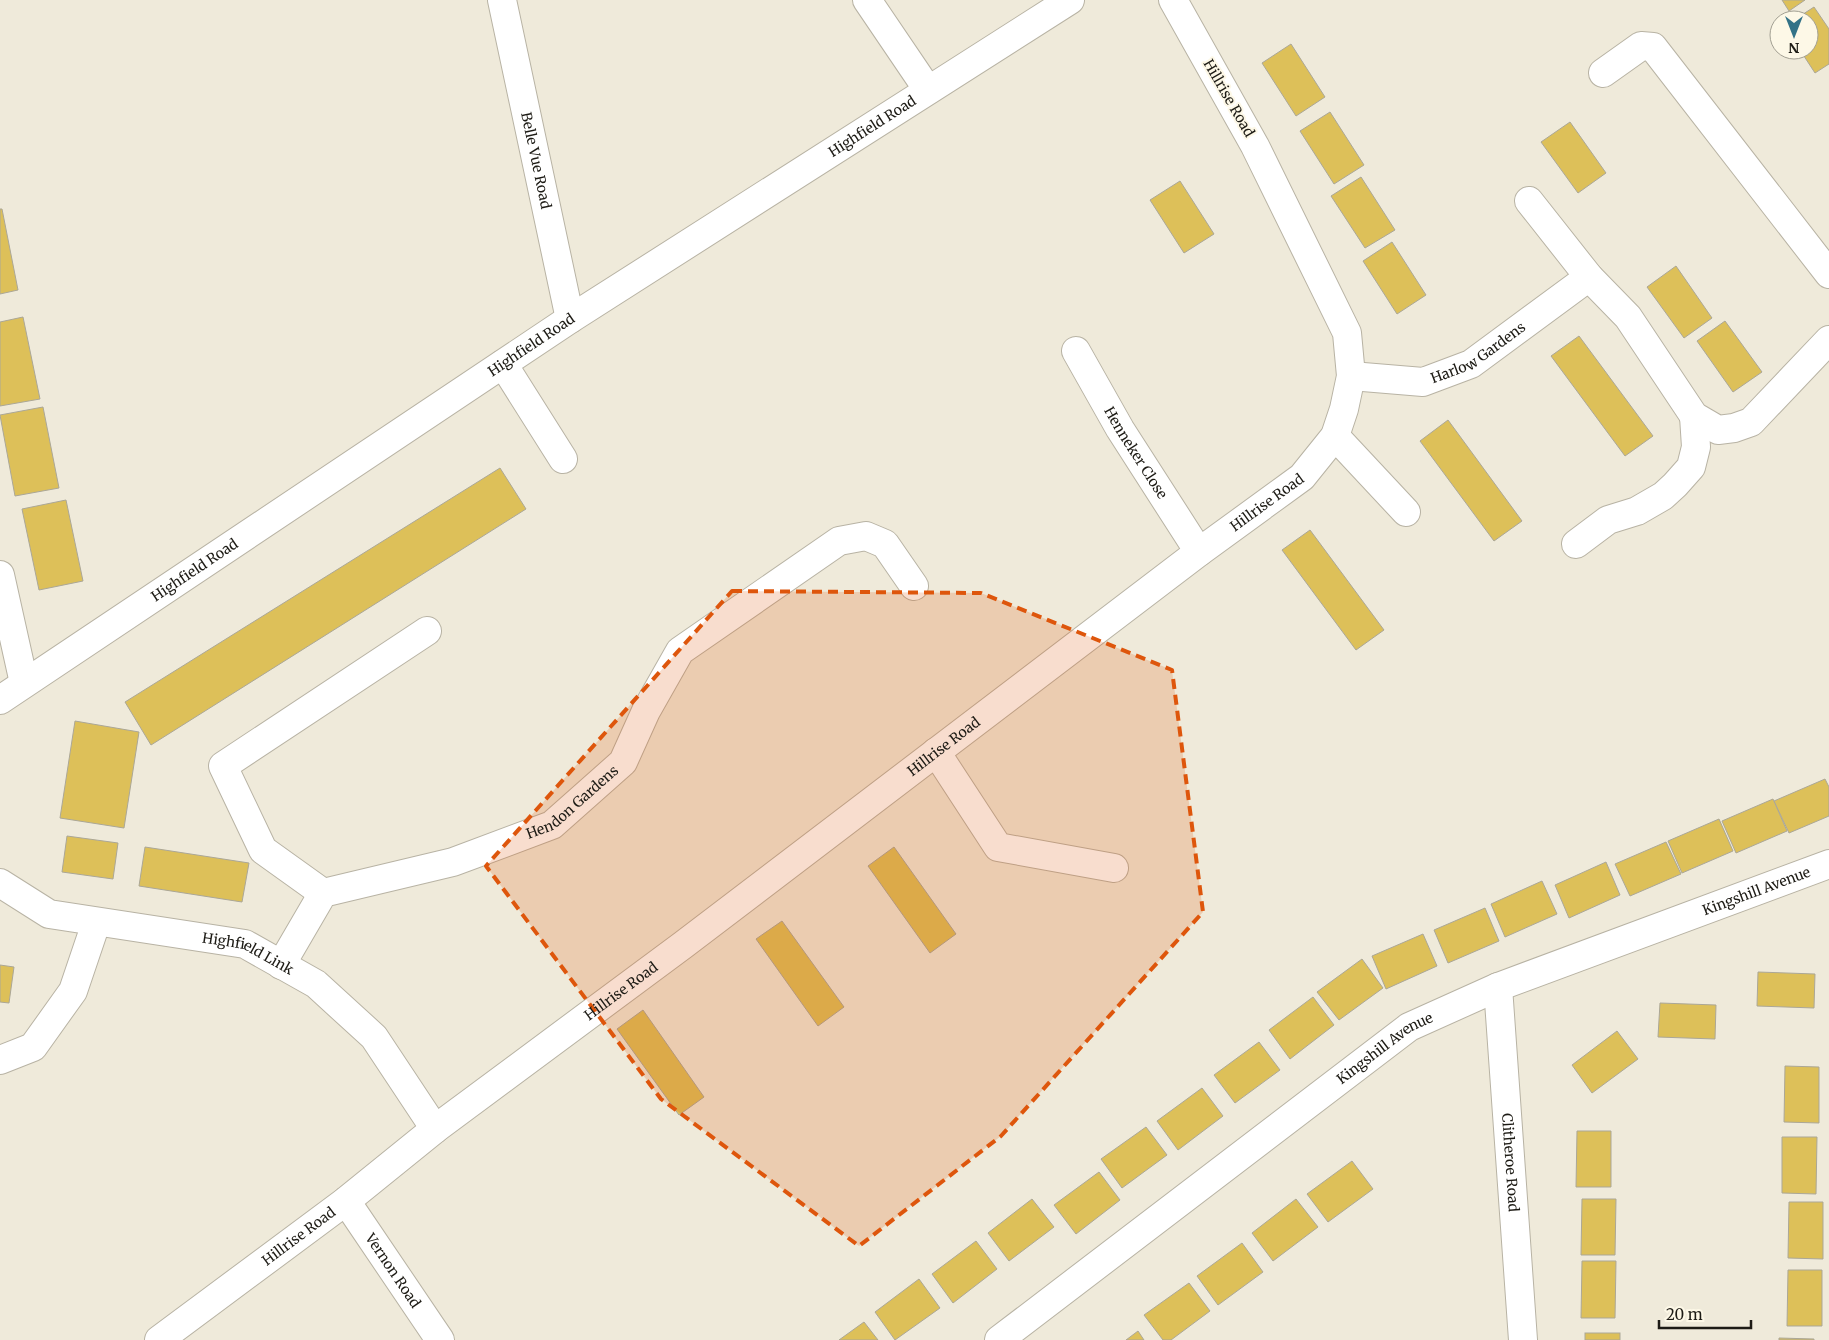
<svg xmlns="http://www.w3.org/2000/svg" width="1829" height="1340" viewBox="0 0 1829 1340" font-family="Merriweather,serif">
<rect width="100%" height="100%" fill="#efeada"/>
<g fill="#ddc059" stroke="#aba797">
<polygon points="1782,0 1805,0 1789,11"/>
<polygon points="1814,7 1829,29 1829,64 1815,73 1800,50 1809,50 1809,20 1794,20"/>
<polygon points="1291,44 1325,97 1296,116 1262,63"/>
<polygon points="1330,112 1364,165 1334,184 1300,131"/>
<polygon points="1570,122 1606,173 1578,193 1541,142"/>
<polygon points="1361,177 1395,230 1365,248 1331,196"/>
<polygon points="1180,181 1214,234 1184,253 1150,200"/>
<polygon points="0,209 2,209 18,290 0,294"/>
<polygon points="1392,242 1426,295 1397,314 1363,261"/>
<polygon points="1676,266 1712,318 1684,338 1647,287"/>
<polygon points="23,317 40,399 0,406 0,322"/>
<polygon points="1725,321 1762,372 1733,392 1697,341"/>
<polygon points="1579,336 1653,436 1625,456 1551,356"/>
<polygon points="43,407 59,488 15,496 0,415"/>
<polygon points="1448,420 1522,521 1494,541 1420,441"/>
<polygon points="500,468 526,509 151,745 125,702"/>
<polygon points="66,500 83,581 39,590 22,509"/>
<polygon points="1310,530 1384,630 1356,650 1282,550"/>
<polygon points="75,721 139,732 124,828 60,818"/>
<polygon points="1825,779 1829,787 1829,816 1789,833 1774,801"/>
<polygon points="1773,799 1787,831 1736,853 1722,821"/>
<polygon points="1719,819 1733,851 1682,873 1668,841"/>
<polygon points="67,836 118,843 113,879 62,872"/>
<polygon points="1666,842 1681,874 1630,896 1615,864"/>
<polygon points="145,847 249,863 242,902 139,886"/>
<polygon points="894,847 956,934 930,953 868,866"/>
<polygon points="1606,862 1620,895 1569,918 1555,885"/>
<polygon points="1542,881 1557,914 1505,937 1491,904"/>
<polygon points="1485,908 1499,941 1448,963 1434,930"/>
<polygon points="782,921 844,1007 818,1026 756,939"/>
<polygon points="1423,934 1437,966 1386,989 1372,956"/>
<polygon points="1362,959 1383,988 1339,1020 1317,992"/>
<polygon points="0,965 14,967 9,1003 0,1002"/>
<polygon points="1758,972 1815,974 1814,1008 1757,1006"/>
<polygon points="1313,997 1334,1025 1290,1059 1269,1030"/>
<polygon points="1660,1003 1716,1005 1715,1039 1658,1037"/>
<polygon points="643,1010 704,1097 679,1115 617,1029"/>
<polygon points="1617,1031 1638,1059 1592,1093 1572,1065"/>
<polygon points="1259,1042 1280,1070 1235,1103 1214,1075"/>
<polygon points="1785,1066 1819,1067 1819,1123 1784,1122"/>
<polygon points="1202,1088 1223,1116 1178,1150 1157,1121"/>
<polygon points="1146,1127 1167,1155 1122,1188 1101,1159"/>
<polygon points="1577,1131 1611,1131 1611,1187 1576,1187"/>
<polygon points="1782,1137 1817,1137 1816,1194 1782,1193"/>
<polygon points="1352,1161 1373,1189 1328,1222 1307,1194"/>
<polygon points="1099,1172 1120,1200 1076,1234 1054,1205"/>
<polygon points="1032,1199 1054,1227 1009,1261 988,1233"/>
<polygon points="1296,1199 1318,1227 1273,1261 1252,1233"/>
<polygon points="1582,1199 1616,1199 1615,1255 1581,1255"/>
<polygon points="1789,1202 1823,1202 1823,1259 1788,1258"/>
<polygon points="976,1241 997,1269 953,1303 932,1274"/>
<polygon points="1242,1243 1263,1272 1218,1305 1197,1276"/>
<polygon points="1582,1261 1616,1261 1615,1318 1581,1318"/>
<polygon points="1788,1270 1822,1270 1822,1326 1787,1326"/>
<polygon points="919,1279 940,1308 895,1340 875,1312"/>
<polygon points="1189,1283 1210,1311 1171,1340 1163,1340 1144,1315"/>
<polygon points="864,1322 878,1340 839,1340"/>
<polygon points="1138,1331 1144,1340 1126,1340"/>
<rect x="1585" y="1333" width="35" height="7"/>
<polygon points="1779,1338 1814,1339 1814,1340 1779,1340"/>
</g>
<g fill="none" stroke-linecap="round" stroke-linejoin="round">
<g stroke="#b8b3a4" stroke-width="30">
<g id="minor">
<path id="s1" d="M 502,0 L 570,319"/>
<polyline points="867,0 928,90"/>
<polyline points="1603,73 1641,46 1653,47 1829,274"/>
<polyline points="1529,201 1589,277 1628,317 1694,416 1718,430 1734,428 1751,422 1829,340"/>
<path id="s2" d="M 1076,351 L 1120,429 L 1199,552"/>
<polyline points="503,364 563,459"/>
<path id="s3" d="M 1351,376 L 1423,382 L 1471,364 L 1589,277"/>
<polyline points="1335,436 1406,512"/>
<polyline points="1576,544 1608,520 1637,511 1663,496 1675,485 1691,467 1696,447 1694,416"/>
<polyline points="0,575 24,683"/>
<path id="s4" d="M 0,700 L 570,319 L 1070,0"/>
<polyline points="936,752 998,847 1114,868"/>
<path id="s5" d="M 0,883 L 49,914 L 245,944 L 316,984 L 374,1037 L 435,1129"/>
<polyline points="323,893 263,850 223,766 427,631"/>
<path id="s6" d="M 281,965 L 323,893 L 453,862 L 552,825 L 623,762 L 646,711 L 680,651 L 839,541 L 866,536 L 885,544 L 914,586"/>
<path id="s7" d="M 1498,987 L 1523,1340"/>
<polyline points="0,1060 33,1047 73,991 96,923"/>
<path id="s8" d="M 346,1201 L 440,1340"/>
<path id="s9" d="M 159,1340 L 346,1201 L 435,1129 L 683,945 L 1199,552 L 1302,477 L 1335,436 L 1344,409 L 1351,376 L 1347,333 L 1255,146 L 1173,0"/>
<path id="s10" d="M 999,1340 L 1409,1027 L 1498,987 L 1829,864"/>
</g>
</g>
<use href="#minor" stroke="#fff" stroke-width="28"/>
</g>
<path fill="#de560c" fill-opacity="0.2" stroke="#de560c" stroke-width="4" stroke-dasharray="10 6" stroke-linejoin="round" d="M 732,591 L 981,593 L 1172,670 L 1203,912 L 1001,1136 L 859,1246 L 661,1099 L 486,866 Z"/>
<g text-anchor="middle" stroke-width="4" stroke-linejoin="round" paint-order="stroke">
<g font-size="14" fill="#1d1b15" stroke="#fdf8e7">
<text transform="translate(1229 98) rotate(60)" y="5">Hillrise Road</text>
<text dy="5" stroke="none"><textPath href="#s4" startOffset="1044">Highfield Road</textPath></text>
<text dy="5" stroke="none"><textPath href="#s1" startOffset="164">Belle Vue Road</textPath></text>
<text dy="5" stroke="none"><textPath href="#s4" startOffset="639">Highfield Road</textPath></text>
<text dy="5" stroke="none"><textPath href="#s3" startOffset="135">Harlow Gardens</textPath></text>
<text dy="5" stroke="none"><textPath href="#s2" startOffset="118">Henneker Close</textPath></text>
<text dy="5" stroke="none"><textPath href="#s9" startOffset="1389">Hillrise Road</textPath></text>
<text dy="5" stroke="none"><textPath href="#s4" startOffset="234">Highfield Road</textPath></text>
<text dy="5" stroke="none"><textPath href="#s9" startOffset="984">Hillrise Road</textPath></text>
<text dy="5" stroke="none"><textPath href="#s6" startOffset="352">Hendon Gardens</textPath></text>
<text dy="5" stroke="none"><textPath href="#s10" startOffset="889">Kingshill Avenue</textPath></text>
<text dy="5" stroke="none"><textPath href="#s5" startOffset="262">Highfield Link</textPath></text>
<text dy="5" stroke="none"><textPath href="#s9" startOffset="579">Hillrise Road</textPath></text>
<text dy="5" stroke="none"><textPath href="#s10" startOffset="484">Kingshill Avenue</textPath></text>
<text dy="5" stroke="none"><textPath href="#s7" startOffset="176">Clitheroe Road</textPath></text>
<text dy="5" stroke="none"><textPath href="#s9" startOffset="174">Hillrise Road</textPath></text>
<text dy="5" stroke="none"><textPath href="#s8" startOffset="84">Vernon Road</textPath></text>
</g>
</g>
<g transform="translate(1794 35) rotate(180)"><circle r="24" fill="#fdf8e7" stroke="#a3a093"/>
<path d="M0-4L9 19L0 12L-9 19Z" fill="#337287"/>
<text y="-8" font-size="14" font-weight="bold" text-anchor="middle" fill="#1d1b15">N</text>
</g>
<path d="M1659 1320v8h92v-8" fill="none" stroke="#1d1b15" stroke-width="2.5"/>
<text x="1666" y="1320" font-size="15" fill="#1d1b15" stroke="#fdf8e7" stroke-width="4" paint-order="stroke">20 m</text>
</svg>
